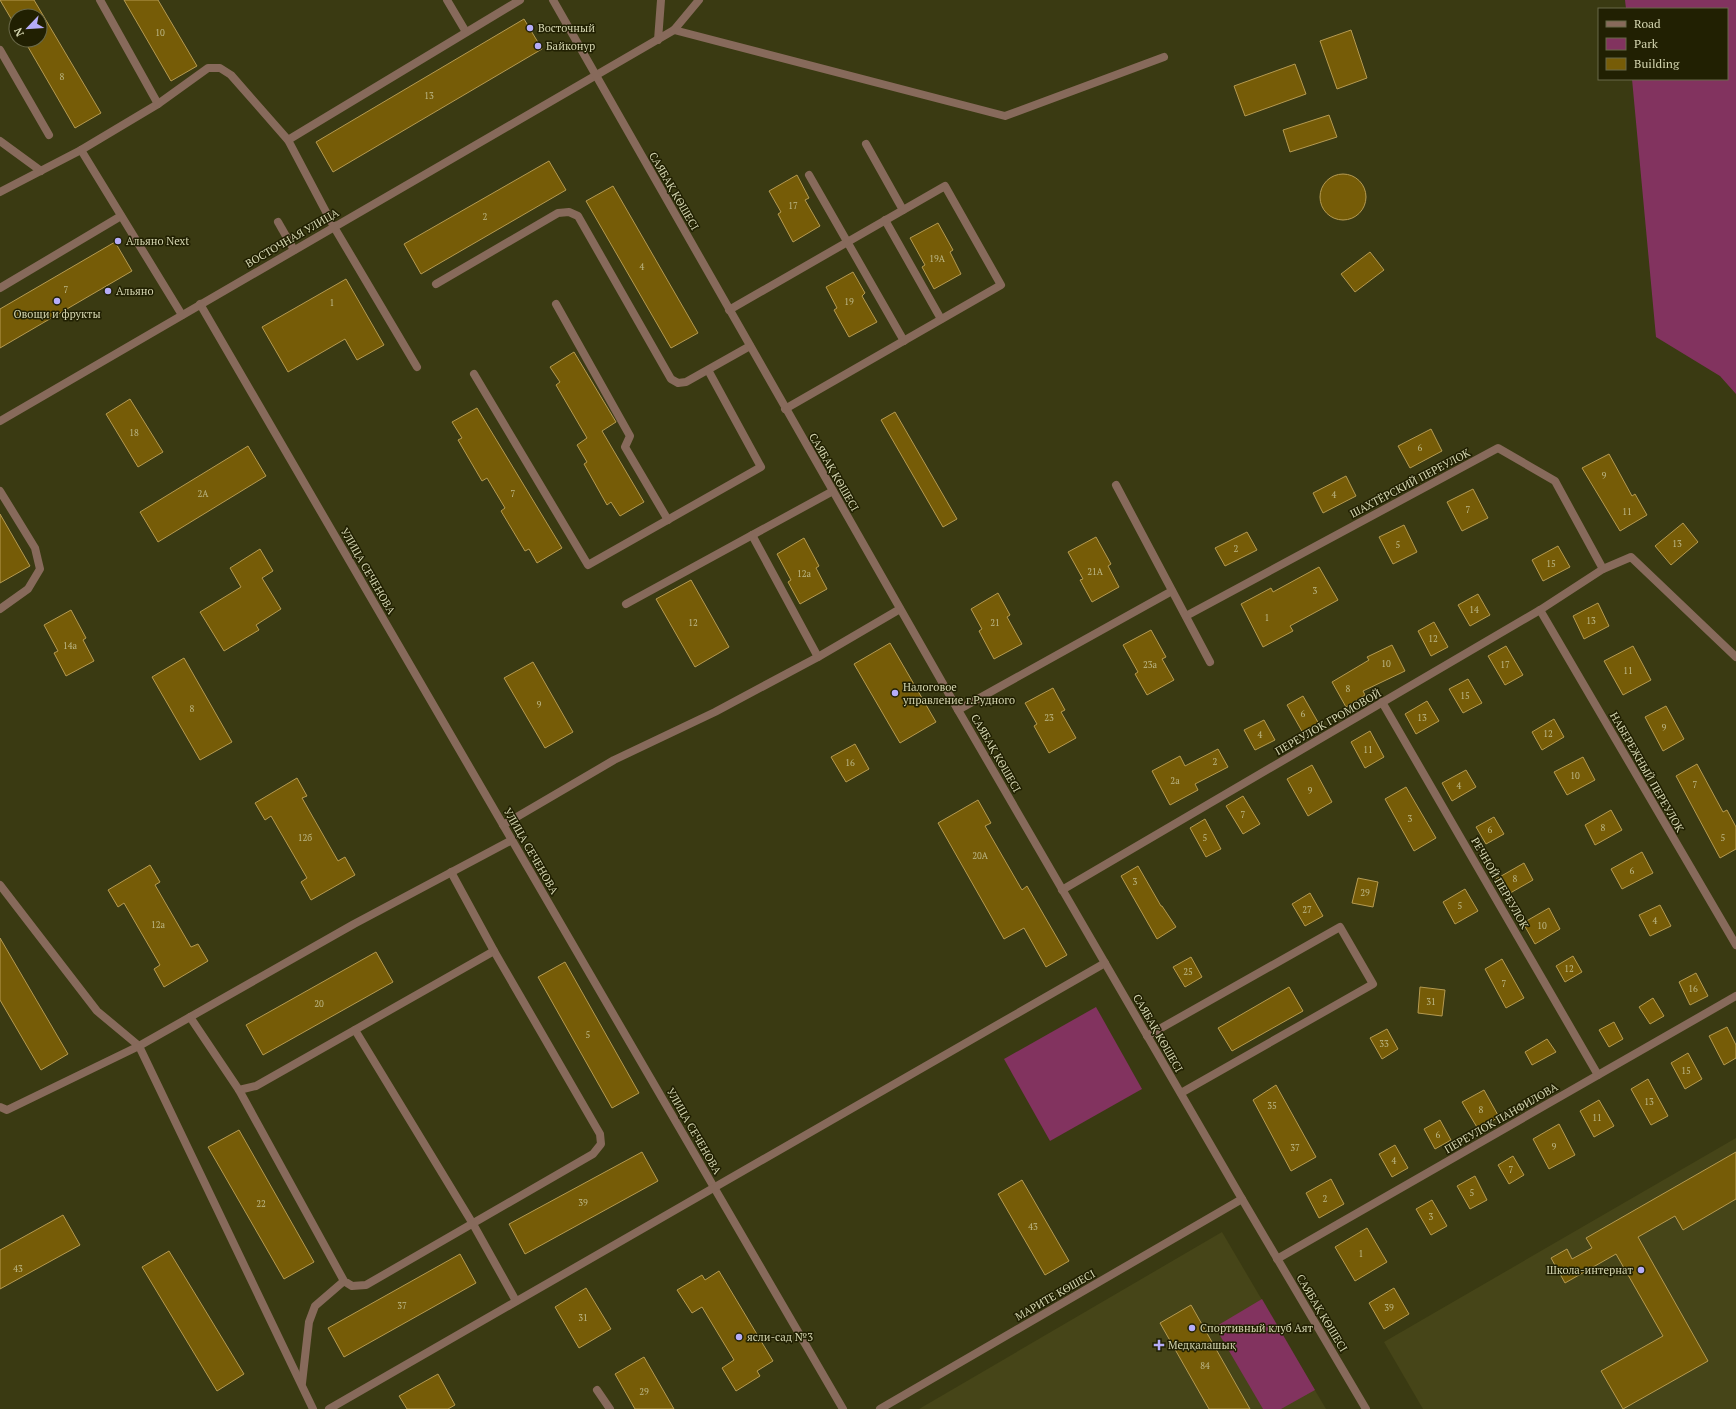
<svg xmlns="http://www.w3.org/2000/svg" width="1736" height="1409" viewBox="0 0 1736 1409" font-family="'PT Serif',serif">
<rect width="100%" height="100%" fill="#3a3a12"/>
<g fill="#464518">
<polygon points="1736,1138 1736,1409 1423,1409 1384,1342"/>
<polygon points="1222,1232 1326,1409 919,1409"/>
</g>
<g fill="#82335f">
<polygon points="1625,0 1736,0 1736,394 1720,376 1656,337 1632,79 1727,79 1727,9 1626,9"/>
<polygon points="1096,1007 1142,1089 1050,1141 1004,1059"/>
<polygon points="1262,1299 1315,1390 1281,1409 1263,1409 1215,1327"/>
</g>
<g fill="#765c07" stroke="#b59a51">
<polygon points="0,0 34,0 101,113 75,128 24,40 40,40 40,16 16,16 16,27"/>
<polygon points="124,0 158,0 197,66 171,81"/>
<polygon points="524,19 542,49 333,172 316,142"/>
<polygon points="1351,30 1367,78 1337,89 1320,41"/>
<polygon points="1295,64 1306,94 1245,116 1234,86"/>
<polygon points="1329,115 1337,137 1290,152 1283,130"/>
<polygon points="549,161 566,190 421,274 404,244"/>
<circle cx="1343" cy="197" r="23"/>
<polygon points="797,175 809,198 805,200 820,226 793,242 778,214 781,212 769,191"/>
<polygon points="613,186 698,333 671,348 586,201"/>
<polygon points="938,223 953,250 950,252 961,274 934,289 922,267 925,265 910,238"/>
<polygon points="115,242 132,271 0,348 0,309"/>
<polygon points="1370,252 1384,270 1355,292 1341,274"/>
<polygon points="853,272 865,293 862,296 877,322 849,337 834,310 837,308 826,287"/>
<polygon points="346,279 384,345 357,360 345,339 288,372 262,327"/>
<polygon points="574,352 616,422 602,431 644,502 620,516 611,502 607,505 584,464 587,462 577,445 587,438 556,385 560,382 550,367"/>
<polygon points="130,399 163,452 138,467 106,414"/>
<polygon points="477,408 562,548 537,563 529,549 525,551 501,511 505,508 487,478 482,481 458,440 462,438 452,422"/>
<polygon points="895,412 957,519 943,527 881,420"/>
<polygon points="1431,429 1442,451 1410,468 1398,446"/>
<polygon points="248,446 266,476 158,542 140,512"/>
<polygon points="1609,454 1632,496 1635,494 1647,515 1620,531 1582,468"/>
<polygon points="1346,476 1356,496 1323,513 1313,493"/>
<polygon points="1473,489 1488,518 1462,531 1447,502"/>
<polygon points="0,514 30,566 0,583"/>
<polygon points="1683,523 1698,542 1671,565 1655,546"/>
<polygon points="1404,525 1417,552 1393,564 1379,537"/>
<polygon points="1247,532 1257,550 1225,566 1215,548"/>
<polygon points="1096,537 1111,564 1108,566 1119,587 1092,602 1080,580 1083,579 1068,552"/>
<polygon points="804,538 819,566 816,568 827,589 800,604 788,582 791,580 777,554"/>
<polygon points="1558,546 1570,567 1543,581 1532,560"/>
<polygon points="260,549 273,571 262,578 281,609 256,625 259,630 224,651 200,612 241,587 230,568"/>
<polygon points="1319,567 1338,600 1290,626 1293,631 1263,647 1241,604 1271,588 1273,592"/>
<polygon points="691,580 729,647 695,667 656,599"/>
<polygon points="998,593 1010,615 1007,617 1022,644 994,659 979,631 982,629 971,609"/>
<polygon points="1478,594 1490,615 1470,626 1458,605"/>
<polygon points="1598,603 1609,626 1584,639 1573,616"/>
<polygon points="71,610 86,638 83,640 94,661 66,676 54,653 58,651 44,625"/>
<polygon points="1434,622 1448,647 1431,656 1418,631"/>
<polygon points="1151,630 1166,657 1162,659 1174,680 1147,695 1135,674 1138,672 1123,645"/>
<polygon points="890,643 936,722 900,743 854,664"/>
<polygon points="1392,645 1405,671 1363,691 1365,695 1346,707 1332,682 1369,660 1367,657"/>
<polygon points="1506,646 1523,675 1505,685 1488,656"/>
<polygon points="1633,646 1651,680 1623,695 1604,661"/>
<polygon points="184,658 232,742 200,760 152,677"/>
<polygon points="533,662 573,732 545,748 504,678"/>
<polygon points="1468,679 1482,703 1463,713 1449,689"/>
<polygon points="1053,688 1065,710 1061,712 1076,738 1049,753 1034,726 1037,724 1025,703"/>
<polygon points="1303,696 1319,724 1303,733 1287,705"/>
<polygon points="1427,701 1439,721 1416,734 1405,714"/>
<polygon points="1666,706 1684,739 1663,751 1645,717"/>
<polygon points="1554,719 1564,737 1542,750 1532,732"/>
<polygon points="1264,720 1275,740 1255,750 1244,730"/>
<polygon points="1370,731 1384,757 1365,768 1351,742"/>
<polygon points="855,744 869,769 846,782 831,757"/>
<polygon points="1218,749 1228,767 1195,784 1198,790 1170,805 1152,771 1180,756 1185,766"/>
<polygon points="1583,757 1595,780 1567,795 1554,772"/>
<polygon points="1697,764 1723,812 1727,810 1736,827 1736,849 1720,858 1676,776"/>
<polygon points="1312,765 1332,802 1308,816 1287,779"/>
<polygon points="1466,770 1476,787 1452,801 1442,783"/>
<polygon points="297,778 307,796 302,798 338,861 345,857 355,875 311,900 301,882 307,878 271,816 265,820 255,803"/>
<polygon points="1406,787 1436,838 1414,851 1385,799"/>
<polygon points="1243,796 1260,824 1243,834 1226,806"/>
<polygon points="978,800 991,823 985,826 1022,890 1027,886 1067,955 1046,967 1024,928 1004,939 938,823"/>
<polygon points="1611,810 1622,830 1595,845 1585,825"/>
<polygon points="1494,817 1504,834 1486,844 1476,827"/>
<polygon points="1205,819 1221,849 1206,857 1190,828"/>
<polygon points="1642,852 1653,873 1622,889 1611,869"/>
<polygon points="1524,863 1533,880 1505,896 1496,879"/>
<polygon points="150,865 160,882 155,885 191,947 198,944 208,961 164,987 154,969 160,965 124,903 118,907 108,890"/>
<polygon points="1138,866 1161,906 1162,906 1176,927 1157,939 1121,876"/>
<polygon points="1358,878 1378,882 1373,907 1352,903"/>
<polygon points="1465,889 1478,911 1455,924 1443,902"/>
<polygon points="1310,893 1323,916 1305,926 1292,904"/>
<polygon points="1660,905 1671,926 1650,936 1639,915"/>
<polygon points="1549,908 1560,929 1535,944 1523,923"/>
<polygon points="0,938 68,1054 41,1070 0,1000"/>
<polygon points="376,952 393,982 263,1055 246,1025"/>
<polygon points="1573,956 1582,972 1565,982 1556,966"/>
<polygon points="1191,957 1202,977 1185,987 1173,967"/>
<polygon points="1502,959 1524,998 1506,1008 1485,969"/>
<polygon points="565,962 639,1093 612,1108 538,977"/>
<polygon points="1696,973 1708,996 1690,1005 1679,982"/>
<polygon points="1289,987 1303,1011 1232,1051 1218,1028"/>
<polygon points="1420,987 1445,990 1442,1016 1418,1013"/>
<polygon points="1653,998 1664,1016 1650,1024 1639,1007"/>
<polygon points="1614,1022 1623,1039 1609,1047 1599,1030"/>
<polygon points="1727,1027 1736,1045 1736,1058 1724,1065 1709,1036"/>
<polygon points="1387,1029 1398,1049 1382,1059 1370,1038"/>
<polygon points="1547,1039 1556,1052 1532,1065 1525,1052"/>
<polygon points="1688,1053 1702,1079 1685,1089 1671,1063"/>
<polygon points="1648,1079 1668,1116 1651,1125 1631,1089"/>
<polygon points="1276,1085 1316,1157 1291,1171 1253,1100"/>
<polygon points="1484,1090 1499,1117 1478,1129 1462,1102"/>
<polygon points="1599,1100 1614,1126 1594,1137 1580,1111"/>
<polygon points="1440,1120 1451,1140 1435,1149 1424,1129"/>
<polygon points="1559,1124 1575,1155 1549,1169 1533,1139"/>
<polygon points="239,1130 314,1262 284,1279 208,1147"/>
<polygon points="1395,1145 1408,1168 1392,1177 1379,1154"/>
<polygon points="642,1152 658,1181 525,1254 509,1224"/>
<polygon points="1736,1152 1736,1199 1683,1230 1675,1216 1638,1237 1708,1361 1623,1409 1601,1371 1663,1336 1616,1254 1565,1283 1551,1258 1567,1249 1572,1259 1592,1248 1586,1238"/>
<polygon points="1513,1156 1524,1175 1509,1184 1498,1165"/>
<polygon points="1475,1176 1487,1200 1470,1209 1457,1186"/>
<polygon points="1331,1179 1344,1204 1319,1218 1306,1193"/>
<polygon points="1022,1180 1069,1261 1045,1275 998,1194"/>
<polygon points="1432,1200 1447,1226 1431,1235 1416,1209"/>
<polygon points="63,1215 80,1245 0,1289 0,1250"/>
<polygon points="1367,1228 1387,1262 1355,1281 1335,1247"/>
<polygon points="169,1251 244,1374 217,1391 142,1267"/>
<polygon points="460,1254 476,1283 344,1357 328,1328"/>
<polygon points="719,1271 773,1361 757,1371 760,1376 736,1391 722,1368 734,1360 702,1307 692,1313 677,1290 702,1275 705,1280"/>
<polygon points="586,1288 611,1329 579,1348 555,1307"/>
<polygon points="1394,1288 1409,1314 1384,1329 1369,1303"/>
<polygon points="1191,1305 1250,1409 1209,1409 1160,1323"/>
<polygon points="644,1357 674,1409 635,1409 615,1374"/>
<polygon points="438,1374 455,1405 448,1409 407,1409 399,1396"/>
</g>
<g fill="none" stroke-linecap="round" stroke-linejoin="round">
<g stroke="#876a5b" stroke-width="8">
<polyline points="100,0 158,104"/>
<polyline points="447,0 466,32"/>
<polyline points="674,30 1005,116 1164,57"/>
<polyline points="658,40 661,0"/>
<polyline points="0,50 49,135"/>
<polyline points="288,140 520,0"/>
<polyline points="0,141 41,171"/>
<polyline points="866,144 903,210"/>
<polyline points="81,150 182,315"/>
<polyline points="809,175 904,341"/>
<polyline points="0,192 81,150 158,104 208,68 220,68 231,75 288,140 334,227 417,367"/>
<polyline points="885,220 941,319"/>
<polyline points="278,222 294,250"/>
<polyline points="436,284 558,213 569,212 578,216 671,379 678,383 686,382 750,346"/>
<polyline points="0,288 121,216"/>
<polyline points="200,304 843,1409"/>
<polyline points="556,304 630,436 625,447 668,520"/>
<polyline points="729,310 945,186 1001,285 785,409"/>
<polyline points="474,374 588,565 761,467 708,370"/>
<polyline points="0,421 674,30 699,0"/>
<polyline points="1116,485 1210,662"/>
<polyline points="0,491 35,548 40,569 28,589 0,609"/>
<polyline points="752,535 818,657"/>
<polyline points="626,604 833,491"/>
<polyline points="1540,610 1736,945"/>
<polyline points="1186,616 1498,448 1555,481 1603,569"/>
<polyline points="1382,702 1598,1075"/>
<polyline points="958,710 1172,591"/>
<polyline points="503,825 614,760 715,712 818,657 900,609"/>
<polyline points="0,885 97,1011 139,1046 313,1409"/>
<polyline points="1062,890 1540,610 1603,569 1631,557 1736,657"/>
<polyline points="190,1017 239,1090 256,1086 494,951"/>
<polyline points="355,1030 473,1224 516,1301"/>
<polyline points="1147,1036 1340,927 1373,984 1181,1093"/>
<polyline points="239,1090 344,1281 352,1286 366,1285 593,1154 601,1144 600,1134 494,951 451,872"/>
<polyline points="0,1107 7,1110 139,1046 354,924 512,840"/>
<polyline points="1277,1259 1736,996"/>
<polyline points="302,1383 309,1322 315,1306 344,1281"/>
<polyline points="597,1390 610,1409"/>
<polyline points="329,1409 1105,963"/>
</g>
<polyline stroke="#876a5b" stroke-width="8" points="880,1409 1242,1199"/>
<polyline stroke="#876a5b" stroke-width="8" points="553,0 958,710 1242,1199 1366,1409"/>
</g>
<g fill="#b5acf8" stroke="#212002" stroke-width="1.5">
<circle cx="530" cy="28" r="4"/>
<circle cx="538" cy="46" r="4"/>
<circle cx="118" cy="241" r="4"/>
<circle cx="108" cy="291" r="4"/>
<circle cx="57" cy="301" r="4"/>
<circle cx="895" cy="693" r="4"/>
<circle cx="1641" cy="1270" r="4"/>
<circle cx="1192" cy="1328" r="4"/>
<circle cx="739" cy="1337" r="4"/>
<path d="M1157 1339h4v4h4v4h-4v4h-4v-4h-4v-4h4z"/>
</g>
<g text-anchor="middle" stroke-width="3" stroke-linejoin="round" paint-order="stroke">
<g font-size="9" fill="#bcb786">
<text x="160" y="36">10</text>
<text x="62" y="80">8</text>
<text x="429" y="99">13</text>
<text x="793" y="209">17</text>
<text x="485" y="220">2</text>
<text x="937" y="262">19А</text>
<text x="642" y="270">4</text>
<text x="66" y="293">7</text>
<text x="849" y="305">19</text>
<text x="332" y="306">1</text>
<text x="134" y="436">18</text>
<text x="1420" y="451">6</text>
<text x="1604" y="479">9</text>
<text x="203" y="497">2А</text>
<text x="513" y="497">7</text>
<text x="1334" y="498">4</text>
<text x="1468" y="513">7</text>
<text x="1627" y="515">11</text>
<text x="1677" y="547">13</text>
<text x="1398" y="548">5</text>
<text x="1236" y="552">2</text>
<text x="1551" y="567">15</text>
<text x="1095" y="575">21А</text>
<text x="804" y="577">12а</text>
<text x="1315" y="594">3</text>
<text x="1474" y="613">14</text>
<text x="1267" y="621">1</text>
<text x="1591" y="624">13</text>
<text x="693" y="626">12</text>
<text x="995" y="626">21</text>
<text x="1433" y="642">12</text>
<text x="70" y="649">14а</text>
<text x="1386" y="667">10</text>
<text x="1150" y="668">23а</text>
<text x="1505" y="668">17</text>
<text x="1628" y="674">11</text>
<text x="1348" y="692">8</text>
<text x="1465" y="699">15</text>
<text x="539" y="708">9</text>
<text x="192" y="712">8</text>
<text x="1303" y="717">6</text>
<text x="1049" y="721">23</text>
<text x="1422" y="721">13</text>
<text x="1664" y="731">9</text>
<text x="1548" y="737">12</text>
<text x="1260" y="738">4</text>
<text x="1368" y="753">11</text>
<text x="1215" y="765">2</text>
<text x="850" y="766">16</text>
<text x="1575" y="779">10</text>
<text x="1175" y="784">2а</text>
<text x="1695" y="788">7</text>
<text x="1459" y="789">4</text>
<text x="1310" y="794">9</text>
<text x="1243" y="818">7</text>
<text x="1410" y="822">3</text>
<text x="1603" y="831">8</text>
<text x="1490" y="833">6</text>
<text x="305" y="841">12б</text>
<text x="1205" y="841">5</text>
<text x="1723" y="841">5</text>
<text x="980" y="859">20А</text>
<text x="1632" y="874">6</text>
<text x="1515" y="882">8</text>
<text x="1135" y="885">3</text>
<text x="1365" y="896">29</text>
<text x="1460" y="909">5</text>
<text x="1307" y="913">27</text>
<text x="1655" y="924">4</text>
<text x="158" y="928">12а</text>
<text x="1542" y="929">10</text>
<text x="1569" y="972">12</text>
<text x="1188" y="975">25</text>
<text x="1504" y="987">7</text>
<text x="1693" y="992">16</text>
<text x="1431" y="1005">31</text>
<text x="319" y="1007">20</text>
<text x="588" y="1038">5</text>
<text x="1384" y="1047">33</text>
<text x="1686" y="1074">15</text>
<text x="1649" y="1105">13</text>
<text x="1272" y="1109">35</text>
<text x="1481" y="1113">8</text>
<text x="1597" y="1121">11</text>
<text x="1438" y="1138">6</text>
<text x="1554" y="1150">9</text>
<text x="1295" y="1151">37</text>
<text x="1394" y="1164">4</text>
<text x="1511" y="1173">7</text>
<text x="1472" y="1196">5</text>
<text x="1325" y="1202">2</text>
<text x="583" y="1206">39</text>
<text x="261" y="1207">22</text>
<text x="1431" y="1220">3</text>
<text x="1033" y="1230">43</text>
<text x="1361" y="1257">1</text>
<text x="18" y="1272">43</text>
<text x="402" y="1309">37</text>
<text x="1389" y="1311">39</text>
<text x="583" y="1321">31</text>
<text x="1205" y="1369">84</text>
<text x="644" y="1395">29</text>
</g>
<g font-size="11" fill="#d4d5b0" stroke="#212002" text-anchor="start">
<text x="538" y="32">Восточный</text>
<text x="546" y="50">Байконур</text>
<text x="126" y="245">Альяно Next</text>
<text x="116" y="295">Альяно</text>
<text x="57" y="318" text-anchor="middle">Овощи и фрукты</text>
<text x="903" y="691">Налоговое<tspan x="903" dy="13">управление г.Рудного</tspan></text>
<text x="1633" y="1274" text-anchor="end">Школа-интернат</text>
<text x="1200" y="1332">Спортивный клуб Аят</text>
<text x="747" y="1341">ясли-сад №3</text>
<text x="1168" y="1349">Медқалашық</text>
</g>
<g font-size="11" fill="#d4d5b0" stroke="#212002">
<text transform="translate(674 191) rotate(60)" y="4">САЯБАҚ КӨШЕСІ</text>
<text transform="translate(292 238) rotate(-30)" y="4">ВОСТОЧНАЯ УЛИЦА</text>
<text transform="translate(834 472) rotate(60)" y="4">САЯБАҚ КӨШЕСІ</text>
<text transform="translate(1410 483) rotate(-28)" y="4">ШАХТЁРСКИЙ ПЕРЕУЛОК</text>
<text transform="translate(368 571) rotate(60)" y="4">УЛИЦА СЕЧЕНОВА</text>
<text transform="translate(1328 722) rotate(-30)" y="4">ПЕРЕУЛОК ГРОМОВОЙ</text>
<text transform="translate(996 753) rotate(60)" y="4">САЯБАҚ КӨШЕСІ</text>
<text transform="translate(1647 772) rotate(60)" y="4">НАБЕРЕЖНЫЙ ПЕРЕУЛОК</text>
<text transform="translate(531 851) rotate(60)" y="4">УЛИЦА СЕЧЕНОВА</text>
<text transform="translate(1500 883) rotate(60)" y="4">РЕЧНОЙ ПЕРЕУЛОК</text>
<text transform="translate(1158 1033) rotate(60)" y="4">САЯБАҚ КӨШЕСІ</text>
<text transform="translate(1501 1118) rotate(-30)" y="4">ПЕРЕУЛОК ПАНФИЛОВА</text>
<text transform="translate(694 1131) rotate(60)" y="4">УЛИЦА СЕЧЕНОВА</text>
<text transform="translate(1055 1295) rotate(-30)" y="4">МАРИТЕ КӨШЕСІ</text>
<text transform="translate(1322 1313) rotate(59)" y="4">САЯБАҚ КӨШЕСІ</text>
</g>
</g>
<rect x="1598" y="8" width="130" height="72" fill="#212002" stroke="#696848"/>
<rect x="1606" y="21" width="20" height="6" fill="#876a5b" stroke="#696848"/>
<text x="1634" y="28" font-size="12" fill="#d4d5b0">Road</text>
<rect x="1606" y="38" width="20" height="12" fill="#82335f" stroke="#696848"/>
<text x="1634" y="48" font-size="12" fill="#d4d5b0">Park</text>
<rect x="1606" y="58" width="20" height="12" fill="#765c07" stroke="#696848"/>
<text x="1634" y="68" font-size="12" fill="#d4d5b0">Building</text>
<g transform="translate(28 28) rotate(245)"><circle r="19" fill="#212002" stroke="#696848"/>
<path d="M0-3L7 15L0 10L-7 15Z" fill="#b5acf8"/>
<text y="-6" font-size="11" font-weight="bold" text-anchor="middle" fill="#d4d5b0">N</text>
</g>
</svg>
